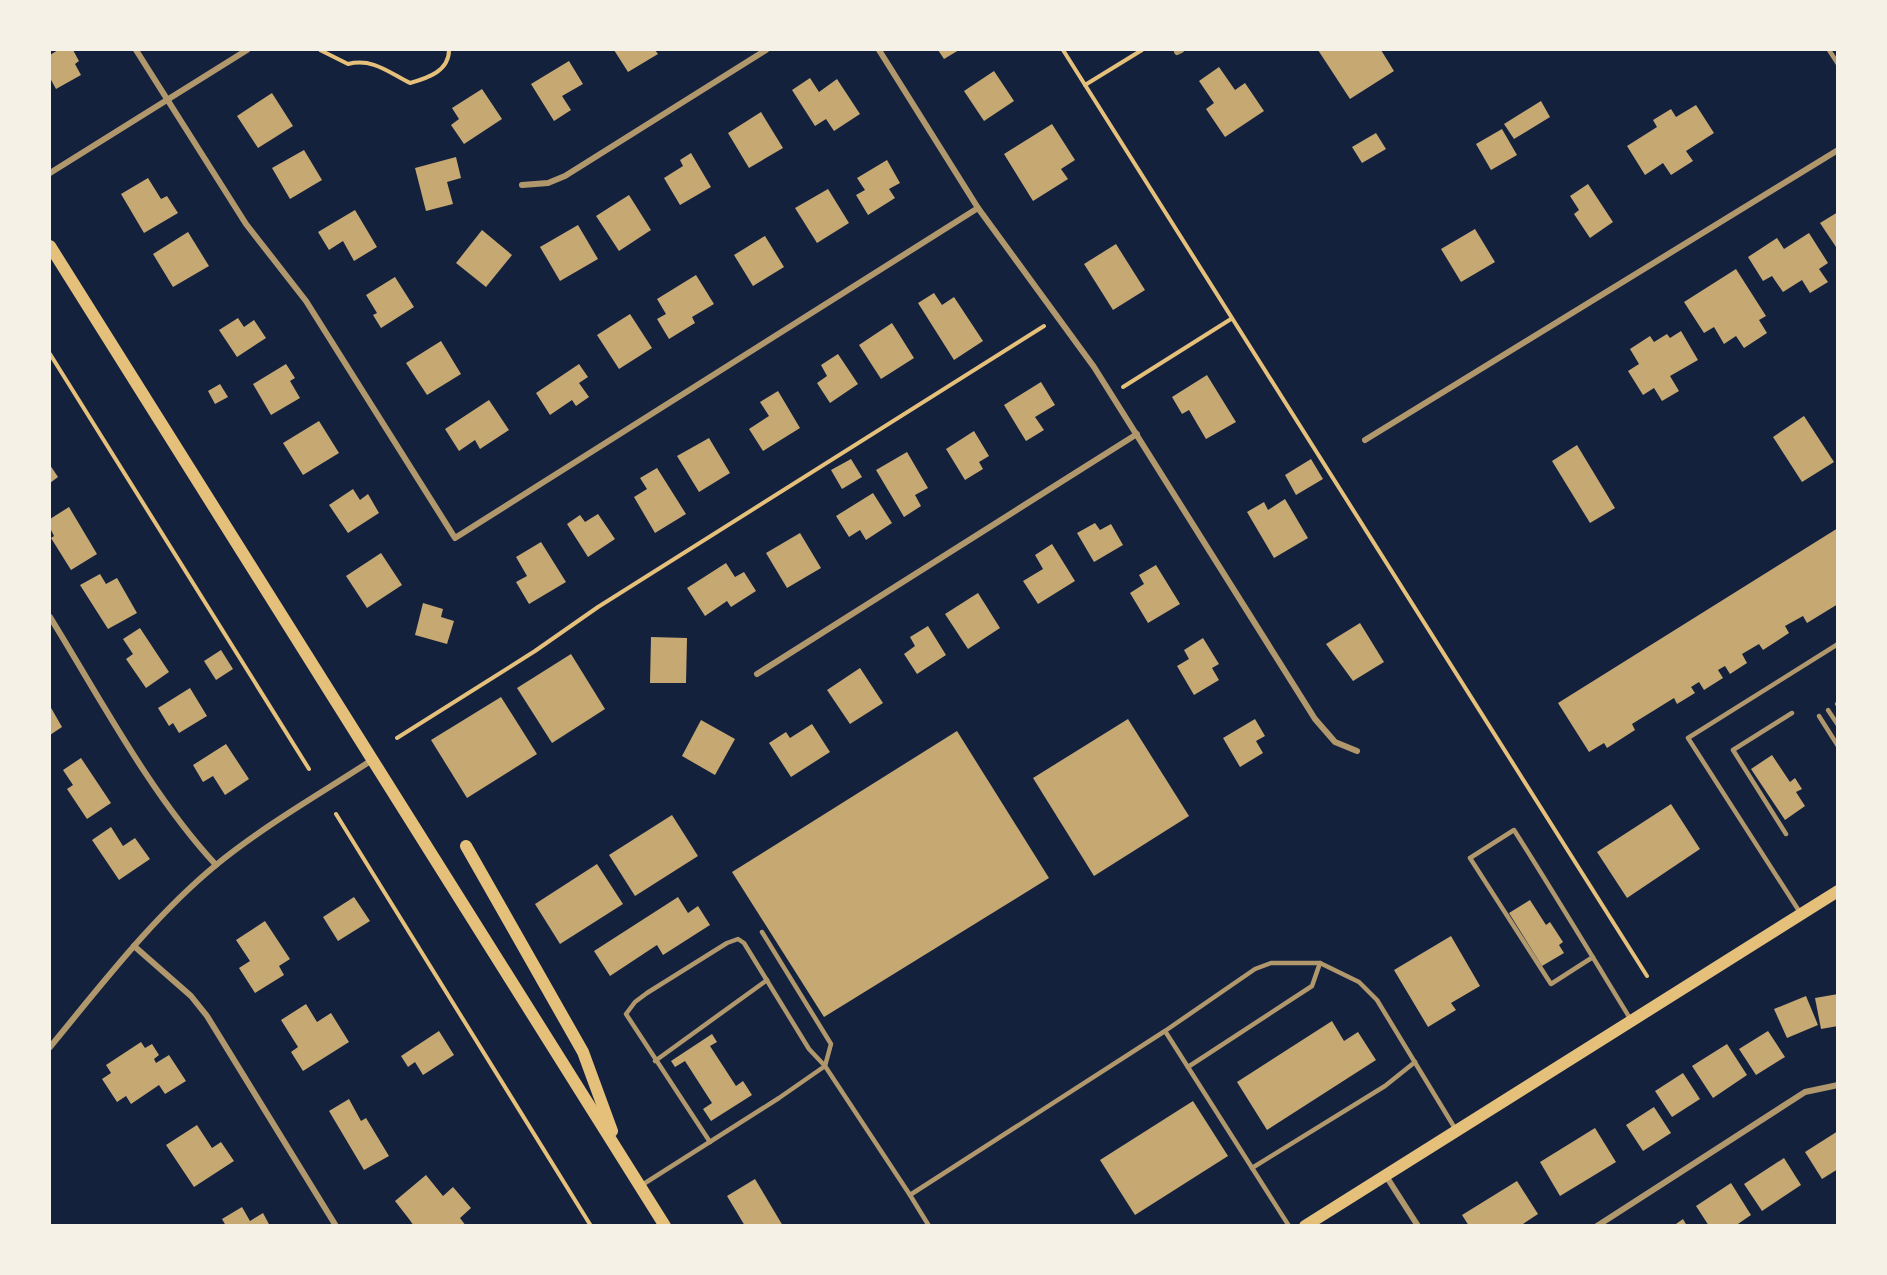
<svg xmlns="http://www.w3.org/2000/svg" width="1887" height="1275" viewBox="0 0 1887 1275" font-family="Ubuntu,sans-serif">
<rect width="100%" height="100%" fill="#14213d"/>
<g fill="#c6a872">
<polygon points="58,50 73,50 79,61 75,64 81,75 56,89 50,78 50,55"/>
<polygon points="614,50 655,50 658,54 628,72"/>
<polygon points="938,50 959,50 944,59"/>
<polygon points="1318,50 1381,50 1394,71 1350,99"/>
<polygon points="569,61 583,84 562,96 571,110 554,121 531,84"/>
<polygon points="1219,67 1235,90 1245,83 1264,111 1225,137 1206,109 1214,103 1199,81"/>
<polygon points="994,71 1014,101 984,121 964,91"/>
<polygon points="810,78 819,92 837,79 860,114 834,131 826,119 815,126 792,90"/>
<polygon points="482,89 502,119 464,144 451,125 459,119 452,108"/>
<polygon points="272,93 293,126 258,148 237,116"/>
<polygon points="1541,101 1550,117 1514,139 1504,124"/>
<polygon points="1696,105 1714,133 1686,151 1693,161 1671,175 1663,163 1645,175 1627,146 1657,127 1653,120 1671,109 1676,117"/>
<polygon points="761,112 783,148 749,168 728,133"/>
<polygon points="1052,124 1075,160 1061,169 1068,179 1033,201 1004,154"/>
<polygon points="1502,129 1517,155 1491,170 1476,144"/>
<polygon points="1376,133 1386,149 1362,163 1352,147"/>
<polygon points="304,150 322,180 290,199 272,168"/>
<polygon points="691,153 711,187 680,205 664,178 683,166 680,160"/>
<polygon points="456,157 461,178 447,182 453,204 426,211 415,168"/>
<polygon points="887,160 900,183 889,189 895,198 868,215 856,195 865,190 857,178"/>
<polygon points="148,178 161,199 167,196 178,213 144,233 121,194"/>
<polygon points="1588,184 1613,222 1590,238 1574,214 1579,210 1570,196"/>
<polygon points="828,189 849,223 817,243 795,208"/>
<polygon points="629,195 651,230 619,251 596,216"/>
<polygon points="355,210 377,247 354,261 343,241 329,250 318,232"/>
<polygon points="1838,212 1838,250 1820,223"/>
<polygon points="578,225 598,259 560,281 540,247"/>
<polygon points="1475,229 1495,262 1461,282 1441,249"/>
<polygon points="482,230 512,255 486,287 456,263"/>
<polygon points="188,232 209,266 173,287 153,254"/>
<polygon points="1809,233 1828,263 1819,269 1828,282 1810,293 1802,280 1783,292 1772,276 1763,281 1748,257 1777,238 1784,249"/>
<polygon points="765,236 784,267 753,286 734,255"/>
<polygon points="1116,244 1145,290 1113,310 1084,264"/>
<polygon points="1736,269 1766,316 1759,320 1767,333 1744,348 1736,336 1724,344 1714,327 1704,333 1684,302"/>
<polygon points="696,275 714,304 692,317 695,323 669,339 657,319 666,314 657,299"/>
<polygon points="395,277 414,307 381,328 373,315 377,313 366,295"/>
<polygon points="934,293 942,305 954,297 983,341 954,360 918,303"/>
<polygon points="630,314 652,348 619,369 597,335"/>
<polygon points="238,318 244,327 254,320 266,338 237,357 219,330"/>
<polygon points="892,323 914,358 881,379 859,345"/>
<polygon points="1681,331 1698,360 1670,376 1679,391 1662,401 1654,388 1643,395 1628,371 1639,364 1630,349 1650,336 1654,342 1667,334 1670,338"/>
<polygon points="441,341 461,374 427,395 406,363"/>
<polygon points="838,354 858,384 830,403 817,383 827,376 821,365"/>
<polygon points="286,364 295,378 290,381 300,398 271,415 253,384"/>
<polygon points="579,364 588,377 579,383 589,397 576,406 572,400 550,415 536,393"/>
<polygon points="1207,375 1236,422 1206,439 1189,410 1182,414 1172,397"/>
<polygon points="1041,382 1055,405 1035,417 1044,430 1026,441 1004,405"/>
<polygon points="220,384 228,397 215,404 208,391"/>
<polygon points="778,391 800,428 763,451 749,429 769,416 760,402"/>
<polygon points="489,400 509,430 480,449 475,440 459,451 445,429"/>
<polygon points="1804,416 1834,462 1802,482 1773,437"/>
<polygon points="319,421 339,453 303,475 283,443"/>
<polygon points="974,431 989,456 979,462 983,469 965,480 946,449"/>
<polygon points="709,438 730,473 699,492 677,456"/>
<polygon points="1577,445 1615,508 1590,523 1552,461"/>
<polygon points="907,452 928,488 915,495 921,506 904,517 876,470"/>
<polygon points="851,459 862,477 842,489 831,470"/>
<polygon points="1311,459 1323,479 1296,495 1285,475"/>
<polygon points="50,465 58,477 50,483"/>
<polygon points="657,468 686,514 655,533 634,497 647,489 640,478"/>
<polygon points="353,489 360,500 368,494 379,513 348,533 329,505"/>
<polygon points="873,493 892,523 866,540 860,530 849,537 836,516"/>
<polygon points="1285,499 1308,538 1274,558 1247,512 1264,502 1268,510"/>
<polygon points="69,507 97,554 71,570 51,538 54,536 50,528 50,519"/>
<polygon points="598,514 615,539 588,557 567,524 580,515 585,522"/>
<polygon points="1095,523 1100,530 1111,524 1123,545 1094,562 1077,533"/>
<polygon points="1838,528 1838,604 1807,623 1803,616 1785,626 1789,633 1763,650 1759,644 1742,654 1747,663 1730,674 1725,666 1718,670 1723,678 1704,690 1699,682 1691,687 1695,693 1677,704 1674,698 1632,724 1635,730 1607,748 1604,743 1589,752 1558,703"/>
<polygon points="800,533 821,568 787,588 766,553"/>
<polygon points="541,542 566,582 529,604 516,582 527,576 516,557"/>
<polygon points="1052,544 1075,581 1038,604 1023,581 1043,569 1035,555"/>
<polygon points="381,553 402,585 367,608 346,576"/>
<polygon points="726,563 735,577 744,572 756,591 731,607 727,601 705,616 687,588"/>
<polygon points="1156,565 1180,604 1148,623 1130,593 1144,584 1139,575"/>
<polygon points="100,574 106,584 117,578 137,613 108,629 80,585"/>
<polygon points="978,593 1000,628 968,649 945,614"/>
<polygon points="423,603 443,609 441,617 454,621 447,644 415,635"/>
<polygon points="1360,623 1384,662 1353,681 1326,644"/>
<polygon points="928,626 946,655 917,674 904,654 915,646 910,637"/>
<polygon points="140,628 169,672 146,688 126,659 133,654 123,639"/>
<polygon points="651,637 687,638 686,683 650,683"/>
<polygon points="1203,638 1219,664 1212,668 1219,680 1194,695 1177,666 1189,659 1184,650"/>
<polygon points="221,650 233,669 216,680 204,661"/>
<polygon points="571,654 605,709 552,743 517,688"/>
<polygon points="860,668 883,703 850,724 827,690"/>
<polygon points="190,688 207,716 179,733 173,723 169,726 158,708"/>
<polygon points="501,697 537,754 467,798 431,740"/>
<polygon points="50,706 62,727 50,735"/>
<polygon points="1128,719 1189,816 1094,876 1033,778"/>
<polygon points="1255,719 1265,736 1256,741 1263,753 1240,767 1223,738"/>
<polygon points="701,720 735,739 715,775 682,756"/>
<polygon points="812,724 830,752 791,777 769,743 786,732 790,738"/>
<polygon points="957,731 1049,878 824,1017 732,872"/>
<polygon points="226,744 249,779 225,795 213,776 203,782 193,765"/>
<polygon points="1772,755 1790,782 1795,778 1802,789 1796,792 1805,806 1785,820 1751,769"/>
<polygon points="81,758 111,803 87,819 67,789 73,785 63,770"/>
<polygon points="1671,804 1700,849 1627,898 1597,852"/>
<polygon points="672,815 698,856 635,896 609,855"/>
<polygon points="111,827 123,846 135,838 150,859 119,880 92,840"/>
<polygon points="597,864 623,904 560,944 535,904"/>
<polygon points="354,897 370,921 338,941 323,917"/>
<polygon points="678,897 688,913 698,906 710,925 663,955 657,945 610,976 594,951"/>
<polygon points="1530,900 1546,925 1550,922 1563,942 1559,945 1564,953 1542,966 1509,913"/>
<polygon points="265,921 290,959 279,966 284,975 255,993 239,968 250,961 236,940"/>
<polygon points="1451,936 1480,986 1451,1003 1456,1010 1428,1027 1394,970"/>
<polygon points="1838,994 1838,1026 1821,1029 1815,998"/>
<polygon points="1806,996 1818,1025 1787,1038 1774,1009"/>
<polygon points="306,1004 317,1022 331,1013 349,1042 303,1071 291,1052 298,1047 281,1020"/>
<polygon points="1332,1021 1344,1041 1358,1032 1376,1060 1267,1130 1237,1082"/>
<polygon points="439,1031 454,1055 423,1075 415,1062 408,1067 401,1056"/>
<polygon points="1768,1031 1785,1057 1756,1075 1739,1049"/>
<polygon points="712,1034 717,1042 710,1046 736,1086 743,1081 752,1095 711,1121 703,1109 712,1103 685,1061 675,1067 671,1061"/>
<polygon points="141,1042 145,1048 152,1044 159,1055 154,1059 156,1063 169,1055 186,1081 165,1094 159,1085 131,1104 126,1096 117,1102 102,1079 111,1073 106,1065"/>
<polygon points="1727,1044 1747,1075 1713,1098 1692,1066"/>
<polygon points="1683,1073 1700,1099 1672,1117 1655,1091"/>
<polygon points="349,1099 361,1121 366,1118 389,1156 364,1170 329,1111"/>
<polygon points="1193,1101 1228,1156 1135,1215 1100,1160"/>
<polygon points="1654,1107 1671,1133 1643,1151 1626,1125"/>
<polygon points="197,1125 212,1148 221,1142 234,1161 194,1187 166,1145"/>
<polygon points="1595,1128 1616,1162 1560,1196 1540,1162"/>
<polygon points="1838,1131 1838,1169 1822,1179 1805,1152"/>
<polygon points="1784,1158 1801,1185 1762,1211 1744,1184"/>
<polygon points="426,1175 443,1196 453,1187 471,1208 460,1218 466,1226 414,1226 409,1219 395,1201"/>
<polygon points="755,1179 783,1226 745,1226 727,1196"/>
<polygon points="1517,1181 1538,1214 1520,1226 1469,1226 1462,1215"/>
<polygon points="1731,1183 1751,1215 1735,1226 1709,1226 1696,1206"/>
<polygon points="242,1207 250,1221 263,1213 270,1226 226,1226 222,1219"/>
<polygon points="1683,1219 1687,1226 1673,1226"/>
</g>
<g fill="none" stroke-linecap="round" stroke-linejoin="round">
<g stroke="#e5c07b" stroke-width="4">
<path d="M 320,50 L 348,64 C 373,58 388,72 410,83 C 428,78 449,71 449,50"/>
<polyline points="1063,50 1647,976"/>
<polyline points="1085,85 1142,50"/>
<polyline points="50,354 309,769"/>
<polyline points="1123,387 1231,319"/>
<polyline points="397,738 535,651 598,607 1044,326"/>
<polyline points="336,814 591,1226"/>
</g>
<g stroke="#b1986c" stroke-width="4.5">
<polyline points="1829,50 1838,64"/>
<polyline points="1837,704 1838,705"/>
<polyline points="1828,710 1838,725"/>
<polyline points="1819,716 1838,746"/>
<polyline points="1786,834 1733,750 1792,713"/>
<polyline points="1801,914 1688,738 1838,644"/>
<path d="M 1593,957 L 1551,984 L 1470,858 L 1514,830 C 1554,893 1592,956 1631,1020"/>
<polyline points="1165,1031 1255,969 1271,963 1320,963 1359,982 1377,1000 1456,1130"/>
<polyline points="655,1061 767,980"/>
<polyline points="1188,1067 1312,986 1320,963"/>
<polyline points="710,1142 626,1014 635,1002 647,993 727,943 738,939 744,943 809,1049 825,1066 831,1044 762,932"/>
<polyline points="1252,1168 1385,1086 1415,1062"/>
<polyline points="642,1185 779,1098 825,1066 910,1195 1165,1031 1289,1226"/>
<polyline points="910,1195 929,1226"/>
</g>
<g stroke="#b1986c" stroke-width="6">
<polyline points="136,50 246,224 306,301 455,538 978,208"/>
<polyline points="879,50 978,208 1094,367 1315,719 1335,742 1357,751"/>
<polyline points="1177,52 1181,50"/>
<polyline points="50,173 247,50"/>
<polyline points="522,185 548,183 565,176 766,50"/>
<polyline points="1365,440 1838,150"/>
<path d="M 50,617 C 100,698 151,795 216,865"/>
<polyline points="757,674 1137,434"/>
<polyline points="134,946 191,996 207,1016 336,1226"/>
<path d="M 50,1047 C 102,984 153,917 216,865 C 265,825 320,794 372,760"/>
<polyline points="1386,1176 1418,1226"/>
<polyline points="1597,1226 1805,1092 1838,1085"/>
</g>
<g stroke="#e5c07b" stroke-width="12">
<polyline points="50,246 665,1226"/>
<polyline points="466,846 583,1052 612,1131"/>
<polyline points="1305,1226 1838,891"/>
</g>
</g>
<rect width="1887" height="1275" fill="none" stroke="#f6f1e7" stroke-width="102"/>
</svg>
